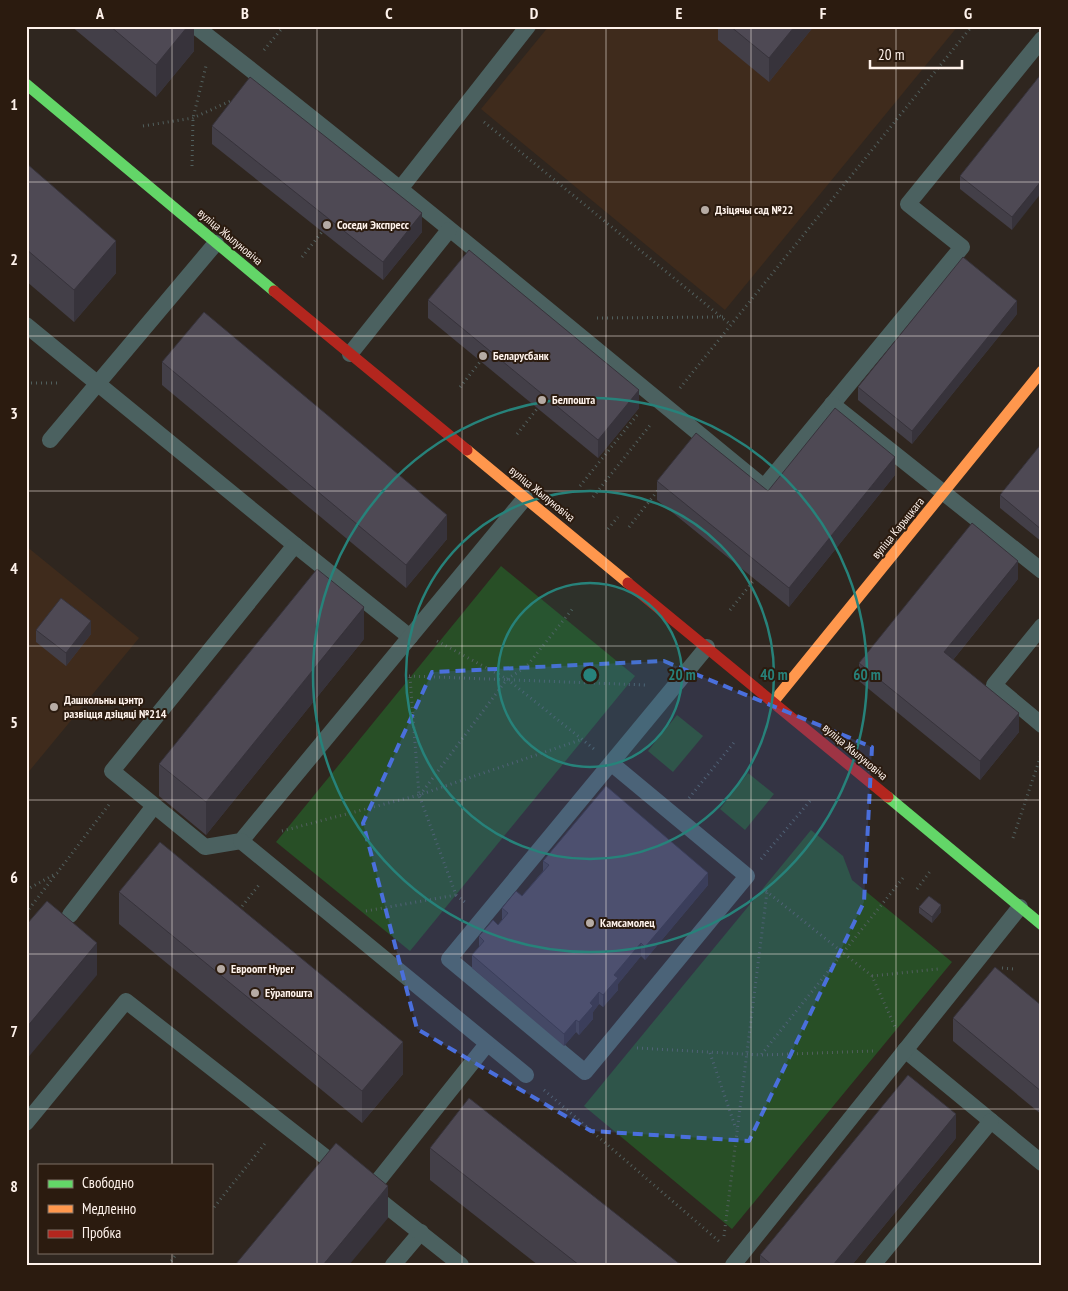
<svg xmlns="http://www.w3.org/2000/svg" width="1068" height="1291" viewBox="0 0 1068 1291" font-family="'PT Sans Narrow',sans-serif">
<rect width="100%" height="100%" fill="#2f261f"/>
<g fill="#3f2b1c">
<polygon points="549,26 958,26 725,310 481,109"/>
<polygon points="26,546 139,638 26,775"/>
</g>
<g fill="#284f26">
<polygon points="501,566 635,676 410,951 276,842"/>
<polygon points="677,715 703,736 673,772 648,751"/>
<polygon points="748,773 774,794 745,830 720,809"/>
<polygon points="811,830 843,856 852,880 952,962 732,1229 584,1106"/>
</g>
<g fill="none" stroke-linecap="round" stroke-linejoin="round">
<g stroke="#515f5d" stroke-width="3" stroke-dasharray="1 4" stroke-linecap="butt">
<polyline points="264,50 284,26"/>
<polyline points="484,122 731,325"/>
<polyline points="143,126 193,118 235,99"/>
<polyline points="192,166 193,118 206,66"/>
<polyline points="302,257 322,232"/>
<polyline points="597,318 723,317"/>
<polyline points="26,383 60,383"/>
<polyline points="460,387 480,362"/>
<polyline points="680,388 972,26"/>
<polyline points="517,434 537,409"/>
<polyline points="580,486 638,414"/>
<polyline points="593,497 651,424"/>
<polyline points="629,527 659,489"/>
<polyline points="608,529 618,517"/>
<polyline points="730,610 755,579"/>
<polyline points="437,641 507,679 594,749"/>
<polyline points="409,676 645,685"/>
<polyline points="410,677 419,795 456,895 466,903"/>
<polyline points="420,795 507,679 526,667 574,607"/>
<polyline points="689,798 736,740"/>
<polyline points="282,831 419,795 583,739"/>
<polyline points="1013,838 1042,752"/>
<polyline points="761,859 810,801"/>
<polyline points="917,889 931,870"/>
<polyline points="26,890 57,873 111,802"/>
<polyline points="766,891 872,976 895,1027"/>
<polyline points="239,910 259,885"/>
<polyline points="366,911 456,895"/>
<polyline points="26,913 56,874"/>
<polyline points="1002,968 1014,969"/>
<polyline points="872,976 938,969"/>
<polyline points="637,1048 761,1055 903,878"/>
<polyline points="710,1053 736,1129"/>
<polyline points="762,1055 873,1051"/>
<polyline points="544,1090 721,1243"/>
<polyline points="211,1211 267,1141"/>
<polyline points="724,1236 767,892"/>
<polyline points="168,1265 178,1252"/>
</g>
<g stroke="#4b6160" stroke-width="16">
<path d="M 195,26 C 388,176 575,332 764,487 L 962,247 L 908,204 L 1042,39"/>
<polyline points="400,189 528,26"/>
<polyline points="26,325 295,545 410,637"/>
<polyline points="350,354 449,230"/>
<polyline points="832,404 1042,571"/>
<polyline points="50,440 216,243"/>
<polyline points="295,545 112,771 205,847 241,841 525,498"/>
<polyline points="1042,626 994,685 1042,725"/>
<polyline points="611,763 747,876 585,1072 449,959 707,647"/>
<polyline points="241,841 526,1075"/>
<polyline points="70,915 154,806"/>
<polyline points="905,1050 1042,1163"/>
<polyline points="26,1123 126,1001 342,1170"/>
<polyline points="393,1265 421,1232"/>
<polyline points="461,1265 369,1192 487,1044"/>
<polyline points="733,1265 1020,907"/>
<polyline points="873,1265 991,1121"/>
</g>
<g stroke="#63d668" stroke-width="11">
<polyline points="26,84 274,291"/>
<polyline points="888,797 1042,925"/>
</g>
<g stroke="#ff974d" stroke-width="11">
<polyline points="467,450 628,583"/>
<polyline points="774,701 1042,371"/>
</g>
<g stroke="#b3261e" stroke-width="11">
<polyline points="274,291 467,450"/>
<polyline points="628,583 888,797"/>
</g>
</g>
<g fill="#433f48">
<polygon points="71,26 194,26 194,51 156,97"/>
<polygon points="718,26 814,26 769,82 718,40"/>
<polygon points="1042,73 1012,230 960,189 960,176"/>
<polygon points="212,126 422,232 383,280 212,144"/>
<polygon points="26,163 116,273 74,322 26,281"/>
<polygon points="428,300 639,408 598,458 428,318"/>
<polygon points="1017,314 912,444 858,400 858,387"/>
<polygon points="162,362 447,539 406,588 162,385"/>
<polygon points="1042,443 1042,542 1000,508 1000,495"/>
<polygon points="895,475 789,607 657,500 657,481 768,491"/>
<polygon points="1018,579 953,660 1019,732 980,780 859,681 859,663"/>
<polygon points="36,630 91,634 66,666 36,642"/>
<polygon points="364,639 206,835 159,796 159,764"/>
<polygon points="543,861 708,885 645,960 641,956 618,984 618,990 603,1007 599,1004 593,1012 593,1019 579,1035 576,1032 564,1046 472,968 472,955 479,947 479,936 498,925 502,920 502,908 522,896 543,871"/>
<polygon points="119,892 403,1074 362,1123 119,924"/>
<polygon points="919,907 941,912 932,923 919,913"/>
<polygon points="1042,1006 1042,1115 953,1041 953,1018"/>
<polygon points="956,1138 852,1265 760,1265 760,1255"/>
<polygon points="430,1148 681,1265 538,1265 430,1180"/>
</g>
<g fill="#37333b">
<polygon points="188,26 194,26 194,51 156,97 156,65"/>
<polygon points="795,26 814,26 769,82 769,58"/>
<polygon points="1042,180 1042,192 1012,230 1012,217"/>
<polygon points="422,213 422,232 383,280 383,262"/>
<polygon points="116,241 116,273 74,322 74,290"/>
<polygon points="1017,301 1017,314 912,444 912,431"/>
<polygon points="639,390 639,408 598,458 598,440"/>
<polygon points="895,457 895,475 789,607 789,588"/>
<polygon points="447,515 447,539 406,588 406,565"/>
<polygon points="1018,561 1018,579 944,671 944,652"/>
<polygon points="364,607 364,639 206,835 206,802"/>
<polygon points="91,621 91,634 66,666 66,653"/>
<polygon points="1019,713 1019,732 980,780 980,761"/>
<polygon points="708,873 708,885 645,960 645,947"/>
<polygon points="941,905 941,912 932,923 932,917"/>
<polygon points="97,943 97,975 26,1060 26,1028"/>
<polygon points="641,943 641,956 618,984 618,990 603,1007 603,995 614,975"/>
<polygon points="599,992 599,1004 593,1012 593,1019 579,1035 579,1022 590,1003"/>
<polygon points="576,1020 576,1032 564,1046 564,1034"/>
<polygon points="403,1042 403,1074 362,1123 362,1091"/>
<polygon points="956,1114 956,1138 852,1265 833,1265"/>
<polygon points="388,1186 388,1218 349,1265 323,1265"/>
</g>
<g fill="#4e4954" stroke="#37333b">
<polygon points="110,26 188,26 156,65"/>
<polygon points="730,26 795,26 769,58"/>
<polygon points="1042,73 1042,180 1012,217 960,176"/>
<polygon points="250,77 422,213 383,262 212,126"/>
<polygon points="26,163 116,241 74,290 26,249"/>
<polygon points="469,250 639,390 598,440 428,300"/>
<polygon points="963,257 1017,301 912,431 858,387"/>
<polygon points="204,312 447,515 406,565 162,362"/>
<polygon points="835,408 895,457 789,588 657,481 696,433 768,491"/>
<polygon points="1042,443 1042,530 1000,495"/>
<polygon points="972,523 1018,561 944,652 1019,713 980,761 859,663"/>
<polygon points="317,569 364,607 206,802 159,764"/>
<polygon points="61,598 91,621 66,653 36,630"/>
<polygon points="606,786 708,873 645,947 641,943 614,975 618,978 603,995 599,992 590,1003 593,1006 579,1022 576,1020 564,1034 472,955 484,941 479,936 493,920 498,925 508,913 502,908 516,891 522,896 549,865 543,861"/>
<polygon points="160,842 403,1042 362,1091 119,892"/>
<polygon points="929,896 941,905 932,917 919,907"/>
<polygon points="47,901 97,943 26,1028 26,925"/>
<polygon points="995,967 1042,1006 1042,1092 953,1018"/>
<polygon points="908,1075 956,1114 833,1265 772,1265 760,1255"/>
<polygon points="469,1098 681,1265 579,1265 430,1148"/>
<polygon points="336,1143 388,1186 323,1265 235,1265"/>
</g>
<path fill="#4a6fdc" fill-opacity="0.2" stroke="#4a6fdc" stroke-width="4" stroke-dasharray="10 6" stroke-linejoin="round" d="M 664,661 L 872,747 L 864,902 L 749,1141 L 591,1131 L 417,1029 L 363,823 L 432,672 Z"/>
<path fill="none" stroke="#fef2eb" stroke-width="1" stroke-opacity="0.55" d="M 172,26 L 172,1165M 317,26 L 317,1265M 462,26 L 462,1265M 606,26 L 606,1265M 751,26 L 751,1265M 896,26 L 896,1265M 26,182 L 1042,182M 26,336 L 1042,336M 26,491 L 1042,491M 26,646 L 1042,646M 26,800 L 1042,800M 26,954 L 1042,954M 26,1109 L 1042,1109M 172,1252 L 172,1265"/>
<circle cx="590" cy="675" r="92" fill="#27827a" fill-opacity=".12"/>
<g fill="none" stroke="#27827a" stroke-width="2.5">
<circle cx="590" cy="675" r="92"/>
<circle cx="590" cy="675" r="184"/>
<circle cx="590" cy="675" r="277"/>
</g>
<g fill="#b6aba4" stroke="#2b1b0f" stroke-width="2">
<circle cx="705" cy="210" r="5"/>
<circle cx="327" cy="225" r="5"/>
<circle cx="483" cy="356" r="5"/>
<circle cx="542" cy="400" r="5"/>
<circle cx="54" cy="707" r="5"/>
<circle cx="590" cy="923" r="5"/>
<circle cx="221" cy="969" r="5"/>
<circle cx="255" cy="993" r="5"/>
</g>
<g text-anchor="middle" stroke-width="4" stroke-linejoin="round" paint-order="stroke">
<g font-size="12" font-weight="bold" fill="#fef2eb" stroke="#2b1b0f" text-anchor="start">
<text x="715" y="214">Дзіцячы сад №22</text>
<text x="337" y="229">Соседи Экспресс</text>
<text x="493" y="360">Беларусбанк</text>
<text x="552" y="404">Белпошта</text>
<text x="64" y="704">Дашкольны цэнтр<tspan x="64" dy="14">развіцця дзіцяці №214</tspan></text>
<text x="600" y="927">Камсамолец</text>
<text x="231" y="973">Евроопт Hyper</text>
<text x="265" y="997">Еўрапошта</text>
</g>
<g font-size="12" fill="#fef2eb" stroke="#2b1b0f">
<text transform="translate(230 237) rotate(40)" y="4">вуліца Жылуновіча</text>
<text transform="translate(542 494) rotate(39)" y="4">вуліца Жылуновіча</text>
<text transform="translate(898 528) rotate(-51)" y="4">вуліца Карыцкага</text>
<text transform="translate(855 752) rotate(40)" y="4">вуліца Жылуновіча</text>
</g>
</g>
<circle cx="590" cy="675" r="8" fill="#27827a" stroke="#2b1b0f" stroke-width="2.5"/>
<g font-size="15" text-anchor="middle" font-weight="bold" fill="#27827a" stroke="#2b1b0f" stroke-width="4" stroke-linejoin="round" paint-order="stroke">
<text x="682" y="680">20 m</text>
<text x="774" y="680">40 m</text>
<text x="867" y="680">60 m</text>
</g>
<rect width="1068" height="1291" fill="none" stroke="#2b1b0f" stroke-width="55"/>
<rect x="38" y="1164" width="175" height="90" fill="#2b1b0f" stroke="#7f7167"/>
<rect x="48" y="1180" width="25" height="8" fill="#63d668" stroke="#7f7167"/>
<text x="82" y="1188" font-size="15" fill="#fef2eb">Свободно</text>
<rect x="48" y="1205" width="25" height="8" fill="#ff974d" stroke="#7f7167"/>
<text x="82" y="1214" font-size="15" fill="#fef2eb">Медленно</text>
<rect x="48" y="1230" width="25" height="8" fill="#b3261e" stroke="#7f7167"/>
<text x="82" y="1238" font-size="15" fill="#fef2eb">Пробка</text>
<path d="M870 60v8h92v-8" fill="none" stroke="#fef2eb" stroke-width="2.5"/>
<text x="878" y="60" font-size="15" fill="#fef2eb" stroke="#2b1b0f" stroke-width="4" paint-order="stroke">20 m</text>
<rect x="28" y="28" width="1012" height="1236" fill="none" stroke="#fef2eb" stroke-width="2"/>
<g font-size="16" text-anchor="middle" font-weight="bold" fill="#fef2eb">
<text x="100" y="19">A</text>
<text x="245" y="19">B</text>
<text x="389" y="19">C</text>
<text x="534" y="19">D</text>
<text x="679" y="19">E</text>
<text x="823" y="19">F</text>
<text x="968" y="19">G</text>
<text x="14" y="110">1</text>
<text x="14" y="265">2</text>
<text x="14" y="419">3</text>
<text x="14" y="574">4</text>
<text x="14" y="728">5</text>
<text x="14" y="883">6</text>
<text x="14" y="1037">7</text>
<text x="14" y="1192">8</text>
</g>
</svg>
